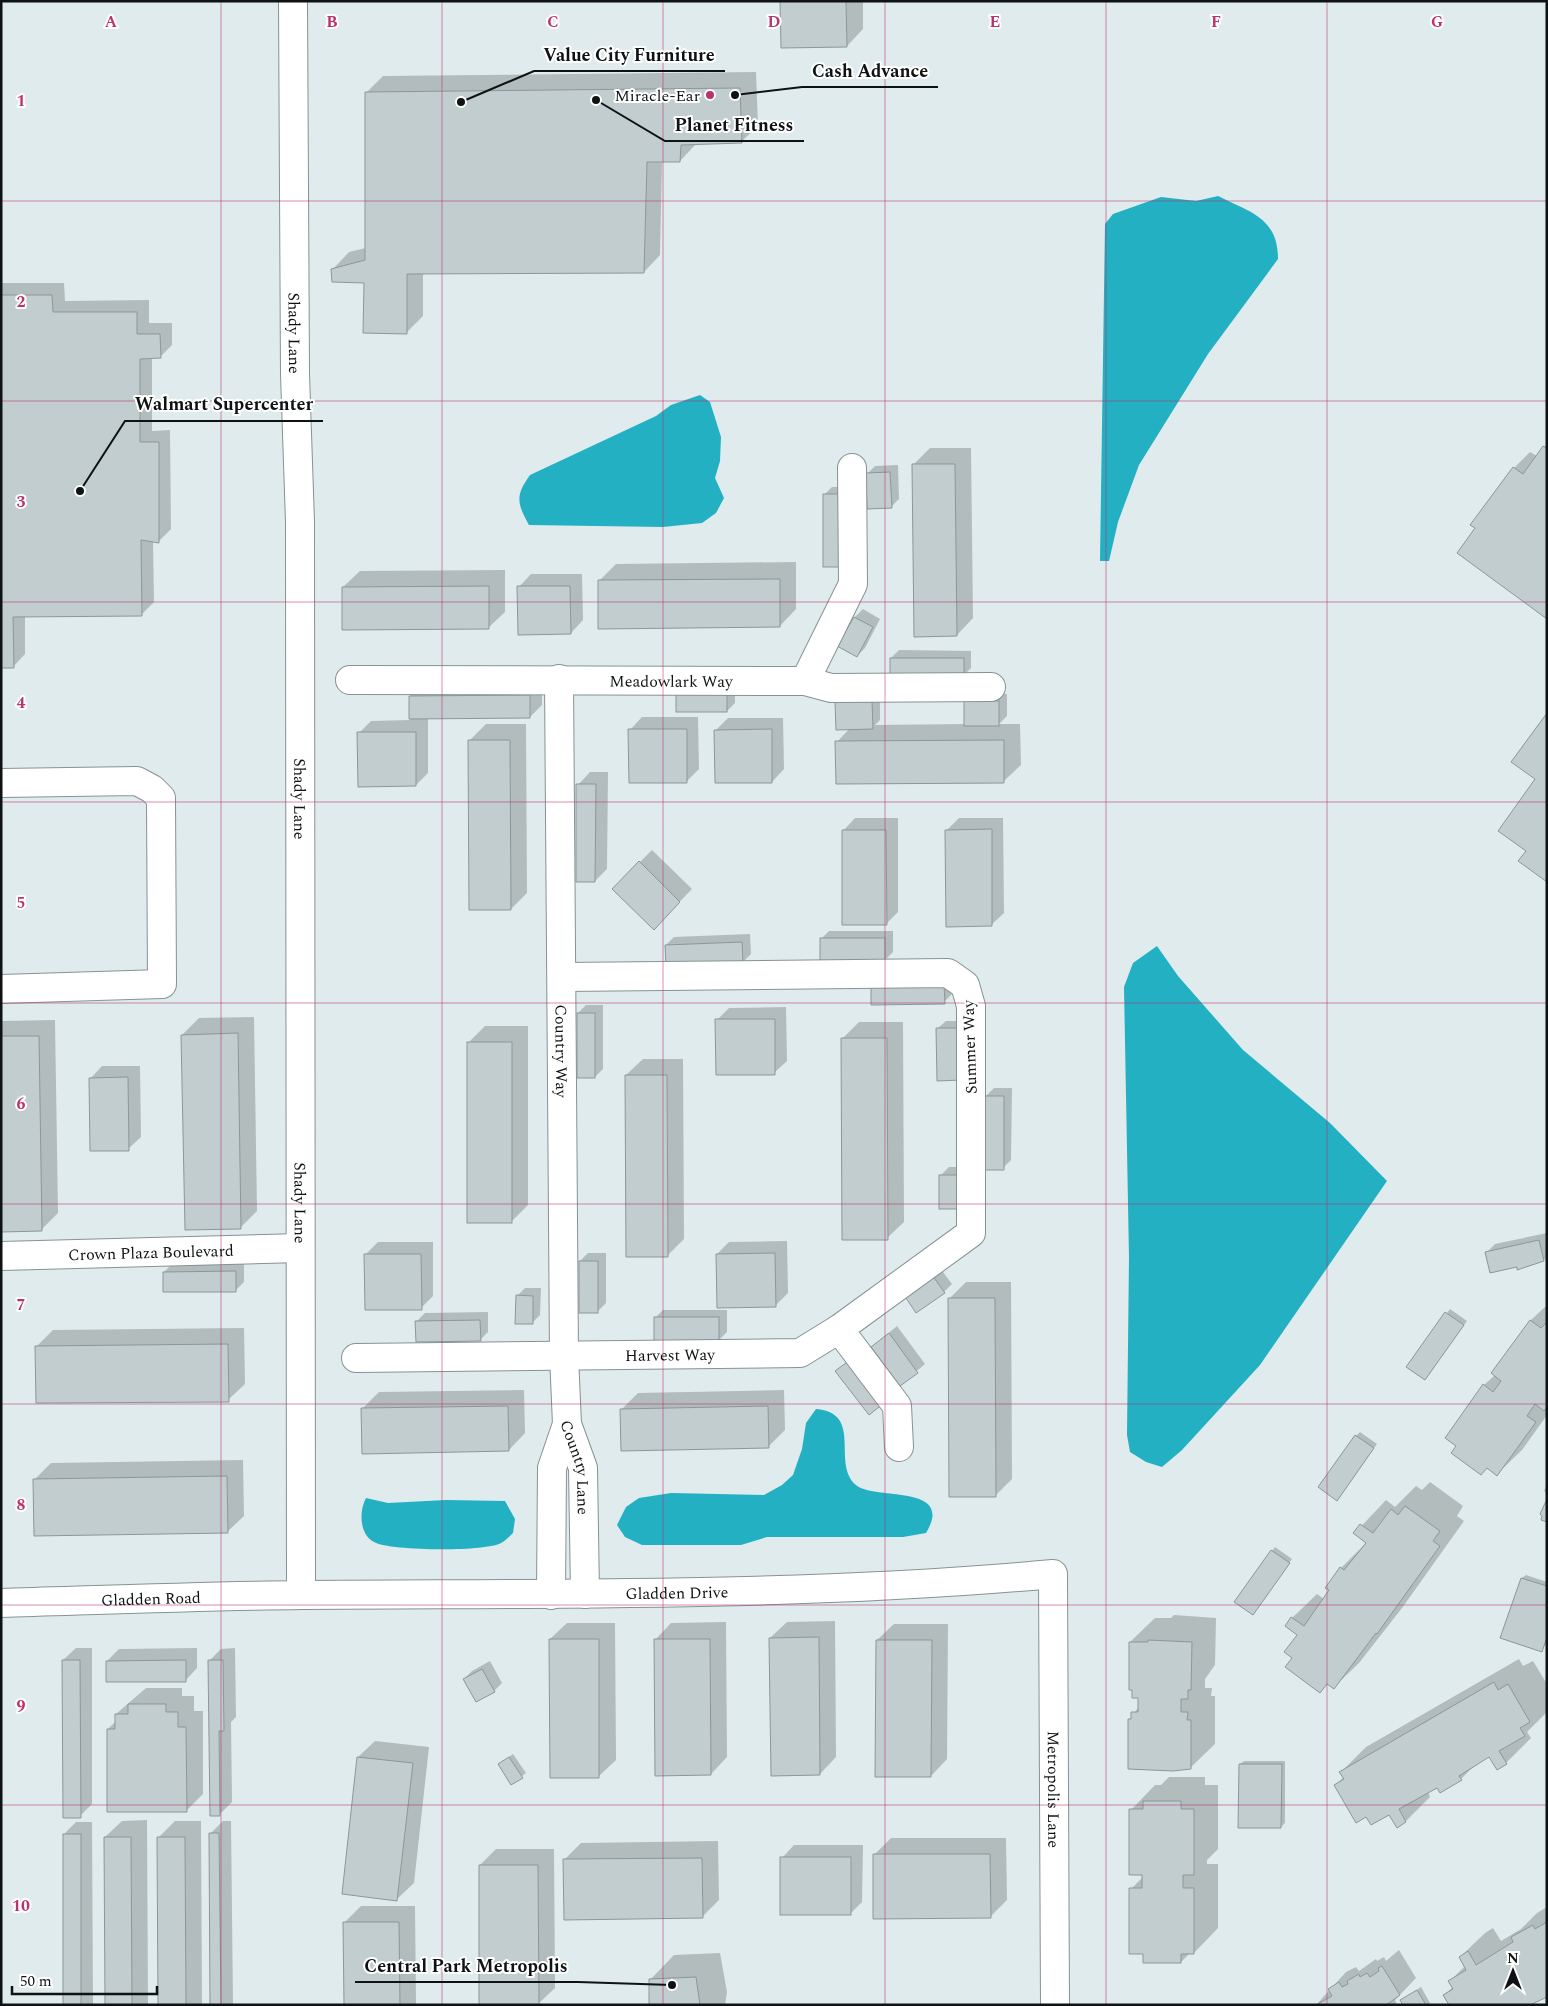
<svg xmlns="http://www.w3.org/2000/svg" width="1548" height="2006" viewBox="0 0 1548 2006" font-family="Spectral,serif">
<rect width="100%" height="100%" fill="#dfebed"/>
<g fill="#23b0c3">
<path d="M 1218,196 C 1249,212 1278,217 1278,259 L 1208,354 L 1139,465 L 1118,522 L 1109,561 L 1100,561 L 1105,224 L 1113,214 L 1161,197 L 1196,201 Z"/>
<path d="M 700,395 L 710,402 L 721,437 L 720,461 L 715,478 L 724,498 L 716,513 L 702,523 L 663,527 L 529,525 C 517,503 515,496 530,475 L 656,416 L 671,405 Z"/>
<polygon points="1157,946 1178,976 1243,1050 1330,1123 1387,1181 1260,1365 1182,1450 1162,1467 1146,1462 1130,1452 1127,1435 1129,1257 1124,987 1133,963"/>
<path d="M 816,1409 C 864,1413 831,1464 856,1485 C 874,1501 956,1483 926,1533 L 903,1537 L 767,1537 L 741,1545 L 642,1545 L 625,1537 L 617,1525 L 626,1507 L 639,1498 L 671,1493 L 764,1495 L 782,1485 L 793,1475 L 802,1449 L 806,1423 Z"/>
<path d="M 366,1498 L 388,1503 L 446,1500 L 505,1501 L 515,1519 L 513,1533 C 509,1537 505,1541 501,1543 C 486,1552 389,1551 374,1542 C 359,1534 359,1511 366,1498 Z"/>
</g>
<g fill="#0003">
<polygon points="781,1 863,1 863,29 847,46"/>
<polygon points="756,72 758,126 741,142 696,144 680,161 662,161 660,255 644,272 423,273 423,316 407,332 365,282 333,269 349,252 366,248 366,93 383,76"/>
<polygon points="1,283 64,283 65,301 149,300 149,323 172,323 172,345 160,357 152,357 152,431 170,430 171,529 159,541 153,540 154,602 141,615 25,616 25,654 13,667 1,667"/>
<polygon points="1547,444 1547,617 1477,528 1514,468 1530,452 1537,456"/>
<polygon points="930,448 971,448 973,618 957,635 913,465"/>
<polygon points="898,465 899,499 891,507 867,474 875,466"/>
<polygon points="832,487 849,487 849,558 824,495"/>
<polygon points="796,562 796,609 780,626 599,581 616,564"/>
<polygon points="505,570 505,612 488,628 343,587 360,571"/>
<polygon points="531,574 582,574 583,620 571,633 519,587"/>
<polygon points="863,609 880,619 865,648 857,656 855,617"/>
<polygon points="899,650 971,651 971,668 963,676 891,658"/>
<polygon points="542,683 542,705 530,717 428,718 428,773 416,785 359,733 371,721 410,720 410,696 423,684"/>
<polygon points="735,687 735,703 727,711 677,695"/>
<polygon points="845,694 880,694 880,720 875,725 966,724 966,702 974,694 1007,694 1007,716 999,724 1020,724 1021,765 1004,781 837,742 850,728 837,703"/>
<polygon points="642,717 698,717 699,769 686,782 630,730"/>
<polygon points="728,718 783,718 784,769 772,782 716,730"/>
<polygon points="486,724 526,724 527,893 511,909 469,741"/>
<polygon points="590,772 608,772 607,869 595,881 578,785"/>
<polygon points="855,818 898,818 898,912 886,924 843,831"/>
<polygon points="959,818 1003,818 1004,913 991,925 947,830"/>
<polygon points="652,850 692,889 654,928 613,889"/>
<polygon points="829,931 893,931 893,952 885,960 821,939"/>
<polygon points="750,934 751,954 743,962 666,945 674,937"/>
<polygon points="952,976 952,994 944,1002 872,1004"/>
<polygon points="586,1005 603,1005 603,1069 595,1077 578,1013"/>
<polygon points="786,1007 787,1061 774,1073 717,1020 729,1008"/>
<polygon points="254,1017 257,1211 241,1227 182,1035 199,1018"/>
<polygon points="55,1020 58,1213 41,1230 1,1230 1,1021"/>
<polygon points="946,1021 968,1021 968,1071 937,1029"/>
<polygon points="859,1022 903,1022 904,1222 887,1238 842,1039"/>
<polygon points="485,1026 528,1026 528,1205 511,1222 469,1042"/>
<polygon points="643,1059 683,1059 684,1239 667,1256 626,1075"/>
<polygon points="102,1066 140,1066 141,1137 128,1149 90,1079"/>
<polygon points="994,1088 1012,1088 1011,1160 1003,1168 986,1096"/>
<polygon points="949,1167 971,1167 971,1200 941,1175"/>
<polygon points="1547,1233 1547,1257 1544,1260 1487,1252 1495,1244"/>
<polygon points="787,1241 788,1293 776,1305 717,1254 729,1242"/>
<polygon points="378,1242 433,1242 433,1296 421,1308 365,1255"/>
<polygon points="588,1253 606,1253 606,1303 598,1311 580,1261"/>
<polygon points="244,1263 244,1282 236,1290 164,1272 172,1264"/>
<polygon points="940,1268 952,1284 944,1292 905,1295"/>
<polygon points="966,1282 1011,1282 1012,1479 995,1496 949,1299"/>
<polygon points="525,1288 541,1288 540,1315 532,1323 517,1296"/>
<polygon points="1547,1305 1547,1415 1522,1450 1497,1474 1458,1446 1484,1385 1495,1375 1530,1321"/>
<polygon points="1450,1309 1467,1321 1425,1379 1408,1366"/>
<polygon points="663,1310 727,1310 727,1332 719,1340 655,1318"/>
<polygon points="488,1312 488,1332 480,1340 417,1321 425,1313"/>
<polygon points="897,1326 925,1364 900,1385 872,1347"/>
<polygon points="244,1328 245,1384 228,1400 37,1346 53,1330"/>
<polygon points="524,1390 525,1433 509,1450 362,1409 379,1392"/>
<polygon points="784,1390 785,1430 768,1447 622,1409 638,1393"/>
<polygon points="1360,1432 1377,1444 1341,1495 1356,1436"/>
<polygon points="243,1460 244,1516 227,1532 35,1479 51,1463"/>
<polygon points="1430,1482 1463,1506 1457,1516 1464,1521 1402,1608 1359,1663 1334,1687 1328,1683 1320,1691 1294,1658 1299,1635 1292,1618 1317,1594 1324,1599 1341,1568 1367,1542 1355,1533 1386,1500 1395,1507 1416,1486 1422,1490"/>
<polygon points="1547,1484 1547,1493 1544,1491"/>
<polygon points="1275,1547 1292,1559 1256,1610 1272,1551"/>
<polygon points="1526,1575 1547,1582 1547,1642 1541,1651 1502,1637 1522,1578"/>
<polygon points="1174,1615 1216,1618 1215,1665 1205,1679 1205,1688 1212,1688 1211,1696 1215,1696 1215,1744 1190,1768 1130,1720 1139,1706 1130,1642 1155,1618 1171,1618"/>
<polygon points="835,1621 836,1757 820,1774 770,1638 787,1622"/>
<polygon points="726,1622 727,1757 711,1774 655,1640 671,1623"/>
<polygon points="567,1623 615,1623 616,1760 599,1776 550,1639"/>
<polygon points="894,1624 948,1624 947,1759 931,1776 877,1640"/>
<polygon points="76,1648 92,1648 92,1804 80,1816 63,1660"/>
<polygon points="197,1648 197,1668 185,1681 107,1661 119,1649"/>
<polygon points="235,1648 236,1717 231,1722 232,1802 219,1815 209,1661 221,1649"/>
<polygon points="1519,1659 1523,1666 1533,1661 1547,1684 1547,1712 1527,1732 1531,1738 1506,1763 1489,1755 1477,1763 1461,1779 1428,1792 1430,1797 1406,1821 1397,1826 1389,1813 1366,1816 1335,1785 1344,1777 1341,1772 1366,1747"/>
<polygon points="490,1661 502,1683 494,1691 464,1679 472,1671"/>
<polygon points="146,1688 182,1688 182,1696 194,1696 194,1711 203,1711 203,1794 187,1810 108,1729 116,1721 116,1714"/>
<polygon points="375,1741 429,1747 414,1883 397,1899 358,1757"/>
<polygon points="513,1754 526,1773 512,1784 499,1764"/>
<polygon points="1244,1761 1285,1761 1285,1823 1281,1827 1240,1764"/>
<polygon points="1169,1777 1205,1777 1205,1785 1218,1785 1218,1849 1207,1860 1207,1864 1218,1864 1218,1928 1194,1953 1190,1953 1181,1962 1144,1953 1131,1889 1143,1877 1131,1810 1155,1785 1161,1785"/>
<polygon points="147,1820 148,2005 106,2005 105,1837 122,1821"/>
<polygon points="175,1821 201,1821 202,2005 160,2005 158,1838"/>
<polygon points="223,1821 231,1821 233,2005 212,2005 210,1834"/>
<polygon points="76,1822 92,1822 93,2005 64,2005 64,1834"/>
<polygon points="891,1838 1006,1838 1007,1900 990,1917 874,1855"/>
<polygon points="718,1841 719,1900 702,1917 564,1860 581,1843"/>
<polygon points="794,1845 863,1845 862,1902 850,1914 782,1858"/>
<polygon points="496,1849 554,1849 555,1988 538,2004 480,1865"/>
<polygon points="361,1906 415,1906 416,2005 345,2005 344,1923"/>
<polygon points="1547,1907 1547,1995 1444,1995 1453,1987 1450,1981 1465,1966 1460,1957 1485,1933 1493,1928 1501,1941 1521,1929 1537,1913"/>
<polygon points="1399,1950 1416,1978 1395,2000 1397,2005 1316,2005 1346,1972 1356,1967 1359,1971 1376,1959 1377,1961 1384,1957 1386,1961"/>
<polygon points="720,1953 727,1992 725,2005 650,2005 650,1980 674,1955"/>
<polygon points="1421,1987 1430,2003 1428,2005 1405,2005 1402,2000"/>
</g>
<g fill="#c1cdcf" stroke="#8b9799">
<polygon points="780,1 846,1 847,47 781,48"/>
<polygon points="740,88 742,143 681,145 680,162 647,162 644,273 407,274 407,334 363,333 364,283 332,282 331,269 365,260 365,92"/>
<polygon points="1,295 52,295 53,312 137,312 137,334 160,334 161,358 140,359 140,442 159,442 159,543 141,540 142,616 13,617 14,668 1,668"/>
<polygon points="1543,446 1547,448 1547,619 1457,553 1475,528 1470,525 1513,467 1523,474"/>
<polygon points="912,464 955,464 957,636 914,637"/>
<polygon points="890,472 892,508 867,509 866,473"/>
<rect x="823" y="494" width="19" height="73"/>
<polygon points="780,579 780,627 598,629 598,580"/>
<polygon points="489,586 489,629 342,630 342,587"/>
<polygon points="517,586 570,586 571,634 518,635"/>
<polygon points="854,617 873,627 857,657 837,646"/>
<rect x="890" y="658" width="74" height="19"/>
<rect x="676" y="694" width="51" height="18"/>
<polygon points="530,695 530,718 409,719 409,696"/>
<polygon points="872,701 873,729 836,730 835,702"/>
<rect x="964" y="701" width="35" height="25"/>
<polygon points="1547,713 1547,882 1518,861 1526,851 1498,831 1535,779 1511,762"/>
<polygon points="628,729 687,729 687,783 629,783"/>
<polygon points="772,729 772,783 715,783 714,730"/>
<polygon points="357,732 416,732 416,786 358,787"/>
<polygon points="468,740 510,740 511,910 469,910"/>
<polygon points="1004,740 1004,783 836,784 835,741"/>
<polygon points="576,784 596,784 595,882 576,882"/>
<polygon points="992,829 992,926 946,927 945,830"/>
<polygon points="842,830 886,830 887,925 842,925"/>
<polygon points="639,861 680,902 654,930 612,889"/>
<rect x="820" y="938" width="65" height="23"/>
<polygon points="742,942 743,963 666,966 665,945"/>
<polygon points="944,984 945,1004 871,1005 871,985"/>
<rect x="577" y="1013" width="18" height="65"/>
<polygon points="715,1019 775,1019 775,1075 716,1075"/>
<polygon points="936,1028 960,1028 961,1080 937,1081"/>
<polygon points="238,1033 241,1229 185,1230 181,1035"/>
<polygon points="1,1036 39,1036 42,1231 1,1232"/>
<polygon points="841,1038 887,1038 888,1240 842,1240"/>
<rect x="467" y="1042" width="45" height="181"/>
<polygon points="625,1075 667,1075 668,1257 626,1257"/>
<polygon points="128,1077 129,1151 90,1151 89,1078"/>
<polygon points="985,1096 1004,1096 1004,1170 984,1170"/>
<rect x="939" y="1175" width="24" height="34"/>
<polygon points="1539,1240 1544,1261 1517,1270 1517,1267 1490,1273 1485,1252"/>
<polygon points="775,1253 776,1307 717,1308 716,1254"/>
<polygon points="364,1254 421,1254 422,1310 365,1310"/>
<rect x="579" y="1261" width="19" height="52"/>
<polygon points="236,1271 236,1292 163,1292 163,1272"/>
<polygon points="932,1275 945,1293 916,1313 904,1295"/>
<polygon points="516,1295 533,1296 533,1324 515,1324"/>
<polygon points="948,1298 995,1298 996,1497 949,1497"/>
<polygon points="1445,1312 1464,1325 1425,1380 1406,1367"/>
<rect x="654" y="1317" width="65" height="24"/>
<polygon points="480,1320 481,1341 416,1342 415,1321"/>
<polygon points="1530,1320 1541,1328 1547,1322 1547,1407 1544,1411 1535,1404 1527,1416 1536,1422 1497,1476 1487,1468 1481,1475 1451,1453 1456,1446 1445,1438 1483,1384 1493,1392 1501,1381 1491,1373"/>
<polygon points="889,1333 918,1373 900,1386 871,1347"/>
<polygon points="228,1344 229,1402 36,1403 35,1346"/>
<polygon points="850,1360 884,1403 869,1415 835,1371"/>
<polygon points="508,1406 509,1451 362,1454 361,1408"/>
<polygon points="768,1406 769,1448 621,1451 620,1409"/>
<polygon points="1355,1435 1374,1448 1337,1501 1318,1487"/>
<polygon points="227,1476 228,1533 34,1536 33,1479"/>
<polygon points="1547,1499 1547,1522 1541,1520 1542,1516 1540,1514"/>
<polygon points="1405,1506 1440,1531 1433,1541 1440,1546 1377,1634 1376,1633 1334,1689 1327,1684 1320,1693 1285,1667 1292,1658 1284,1652 1297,1635 1285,1626 1291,1617 1304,1626 1329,1590 1325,1588 1340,1567 1344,1570 1366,1543 1353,1533 1360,1524 1373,1533 1391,1509 1398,1515"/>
<polygon points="1271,1550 1290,1563 1253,1615 1234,1602"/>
<polygon points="1521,1578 1547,1586 1547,1637 1542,1652 1500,1638"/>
<polygon points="819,1637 820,1775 771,1776 769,1638"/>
<polygon points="549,1639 599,1639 599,1778 550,1778"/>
<polygon points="654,1639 710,1639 711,1775 655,1776"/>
<polygon points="876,1640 932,1640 931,1777 875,1777"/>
<polygon points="1148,1640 1192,1642 1191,1690 1188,1690 1188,1699 1181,1699 1181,1712 1188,1712 1187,1720 1191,1720 1191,1769 1173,1771 1128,1769 1128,1719 1131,1719 1131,1712 1138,1712 1138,1698 1132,1698 1132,1690 1129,1690 1129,1642 1148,1642"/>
<polygon points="62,1660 80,1660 81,1818 63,1818"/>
<polygon points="186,1660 186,1682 106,1682 106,1661"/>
<polygon points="208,1660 223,1660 224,1731 219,1731 220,1816 210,1816"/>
<polygon points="482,1669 495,1692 476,1702 463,1679"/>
<polygon points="1494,1682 1498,1690 1508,1684 1530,1722 1520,1728 1525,1736 1499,1751 1507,1764 1497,1770 1489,1757 1459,1776 1462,1780 1440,1793 1437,1788 1399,1809 1406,1822 1397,1828 1389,1815 1371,1825 1366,1817 1356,1823 1334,1785 1344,1779 1339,1772"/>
<polygon points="128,1704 166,1704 166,1712 178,1712 178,1727 186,1727 187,1812 107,1812 107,1729 115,1729 115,1714 128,1714"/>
<polygon points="357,1757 413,1763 397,1901 342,1894"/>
<polygon points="509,1757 523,1778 511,1785 498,1764"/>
<polygon points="1239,1764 1282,1764 1281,1828 1238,1828"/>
<polygon points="1143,1801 1181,1801 1181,1809 1194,1809 1194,1875 1183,1875 1183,1888 1194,1888 1194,1954 1181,1954 1181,1963 1143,1963 1143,1954 1129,1954 1129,1888 1142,1888 1142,1875 1129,1875 1129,1809 1143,1809"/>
<polygon points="209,1833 219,1833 221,2005 210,2005"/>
<rect x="63" y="1834" width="18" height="171"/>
<polygon points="104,1837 131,1837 132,2005 105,2005"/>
<polygon points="157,1837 185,1837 186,2005 158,2005"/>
<polygon points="873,1854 990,1854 991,1918 873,1919"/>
<rect x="780" y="1857" width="71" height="58"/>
<polygon points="702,1858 703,1918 564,1920 563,1859"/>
<polygon points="479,1865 538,1865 539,2005 479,2005"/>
<polygon points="343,1922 399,1922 400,2005 344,2005"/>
<polygon points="1547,1922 1547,1997 1530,2005 1449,2005 1443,1995 1453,1989 1448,1981 1466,1970 1459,1957 1468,1951 1476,1965 1513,1942 1511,1937 1533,1925 1535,1929"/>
<polygon points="1382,1966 1400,1995 1386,2005 1316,2005 1332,1996 1328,1989 1339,1982 1342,1987 1348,1984 1347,1981 1359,1974 1360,1977 1367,1973 1370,1977 1379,1971 1378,1968"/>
<polygon points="696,1977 700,2005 649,2005 649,1979"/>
<polygon points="1417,1990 1426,2005 1403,2005 1400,2000"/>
</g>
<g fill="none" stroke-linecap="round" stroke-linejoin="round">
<g stroke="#879294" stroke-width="30">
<g id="minor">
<path id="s1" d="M 293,1 L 295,374 L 300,522 L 301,1595"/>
<path id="s2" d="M 559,679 L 564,1356 L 567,1424 L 583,1468 L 585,1594"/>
<path id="s3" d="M 350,680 L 805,681 L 831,688 L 991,687"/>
<polyline points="805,681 853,584 852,468"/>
<polyline points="1,783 137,781 152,789 161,798 162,984 1,989"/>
<path id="s4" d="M 1,1256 L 300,1248"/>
<polyline points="839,1329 897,1406 899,1447"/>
<path id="s5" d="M 356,1358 L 800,1353 L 839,1329 L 971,1233 L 971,1006 L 965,985 L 948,973 L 562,977"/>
<polyline points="551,1595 552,1468 567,1424"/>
<path id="s6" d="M 1,1603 C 102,1600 202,1596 303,1595 C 553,1593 804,1597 1053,1574 L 1055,2005"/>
</g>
</g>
<use href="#minor" stroke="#fff" stroke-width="28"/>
</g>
<path fill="none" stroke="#bc326d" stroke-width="1" stroke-opacity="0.55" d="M 221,1 L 221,2005M 442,1 L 442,2005M 663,1 L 663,2005M 885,1 L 885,2005M 1106,1 L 1106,2005M 1327,1 L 1327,2005M 1,201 L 1547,201M 1,401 L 1547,401M 1,602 L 1547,602M 1,802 L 1547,802M 1,1003 L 1547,1003M 1,1204 L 1547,1204M 1,1404 L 1547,1404M 1,1605 L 1547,1605M 1,1805 L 1547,1805"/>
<circle fill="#bc326d" stroke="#fff" stroke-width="2" cx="710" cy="95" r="5"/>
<g text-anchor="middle" stroke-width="4" stroke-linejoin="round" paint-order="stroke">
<g font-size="16" fill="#0e1213" stroke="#fff" text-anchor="end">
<text x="700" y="101">Miracle-Ear</text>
</g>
<g font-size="16" fill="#0e1213" stroke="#fff">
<text dy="6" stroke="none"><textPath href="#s1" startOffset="332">Shady Lane</textPath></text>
<text dy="6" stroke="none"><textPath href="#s3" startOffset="321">Meadowlark Way</textPath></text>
<text dy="6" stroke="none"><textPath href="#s1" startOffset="798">Shady Lane</textPath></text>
<text transform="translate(969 1047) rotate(-92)" y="6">Summer Way</text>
<text dy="6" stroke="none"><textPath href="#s2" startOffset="372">Country Way</textPath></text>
<text dy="6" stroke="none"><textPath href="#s1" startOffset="1202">Shady Lane</textPath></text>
<text dy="6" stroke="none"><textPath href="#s4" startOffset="150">Crown Plaza Boulevard</textPath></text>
<text dy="6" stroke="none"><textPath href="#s5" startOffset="314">Harvest Way</textPath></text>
<text dy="6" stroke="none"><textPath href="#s2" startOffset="790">Country Lane</textPath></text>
<text dy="6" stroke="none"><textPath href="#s6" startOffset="676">Gladden Drive</textPath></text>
<text dy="6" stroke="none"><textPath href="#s6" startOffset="150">Gladden Road</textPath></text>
<text dy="6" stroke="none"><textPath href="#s6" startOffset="1268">Metropolis Lane</textPath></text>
</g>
</g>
<g font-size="16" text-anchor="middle" font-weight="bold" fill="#bc326d" stroke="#fff" stroke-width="4" stroke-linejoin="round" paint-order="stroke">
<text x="111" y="27">A</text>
<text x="332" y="27">B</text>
<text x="553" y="27">C</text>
<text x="774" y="27">D</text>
<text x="995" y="27">E</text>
<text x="1216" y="27">F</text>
<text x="1437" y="27">G</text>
<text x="21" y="106">1</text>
<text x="21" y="307">2</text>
<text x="21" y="507">3</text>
<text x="21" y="708">4</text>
<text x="21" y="908">5</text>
<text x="21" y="1109">6</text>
<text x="21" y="1310">7</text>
<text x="21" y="1510">8</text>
<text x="21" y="1711">9</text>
<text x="21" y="1911">10</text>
</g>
<path fill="none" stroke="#0e1213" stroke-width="2" d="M461 102L534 71H725M735 95L802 87H938M596 100L665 141H804M80 491L125 421H323M672 1985L578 1982H355"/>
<g fill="#0e1213" stroke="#fff" stroke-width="2">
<circle cx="461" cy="102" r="5"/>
<circle cx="735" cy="95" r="5"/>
<circle cx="596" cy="100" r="5"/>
<circle cx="80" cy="491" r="5"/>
<circle cx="672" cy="1985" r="5"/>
</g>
<g font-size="18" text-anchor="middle" font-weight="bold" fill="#0e1213" stroke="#fff" stroke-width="4" stroke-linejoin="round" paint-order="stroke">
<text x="629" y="61">Value City Furniture</text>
<text x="870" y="77">Cash Advance</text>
<text x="734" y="131">Planet Fitness</text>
<text x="224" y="410">Walmart Supercenter</text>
<text x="466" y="1972">Central Park Metropolis</text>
</g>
<rect width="1548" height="2006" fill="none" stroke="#0e1213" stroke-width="5"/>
<g transform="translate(1513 1971)" stroke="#ffffff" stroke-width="4" paint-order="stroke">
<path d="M0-4L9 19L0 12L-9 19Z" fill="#0e1213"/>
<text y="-8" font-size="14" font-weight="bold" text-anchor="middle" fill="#0e1213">N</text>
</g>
<path d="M12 1986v8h145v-8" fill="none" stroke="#0e1213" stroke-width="2.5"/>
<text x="20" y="1986" font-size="15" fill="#0e1213" stroke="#ffffff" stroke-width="4" paint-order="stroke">50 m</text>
</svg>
